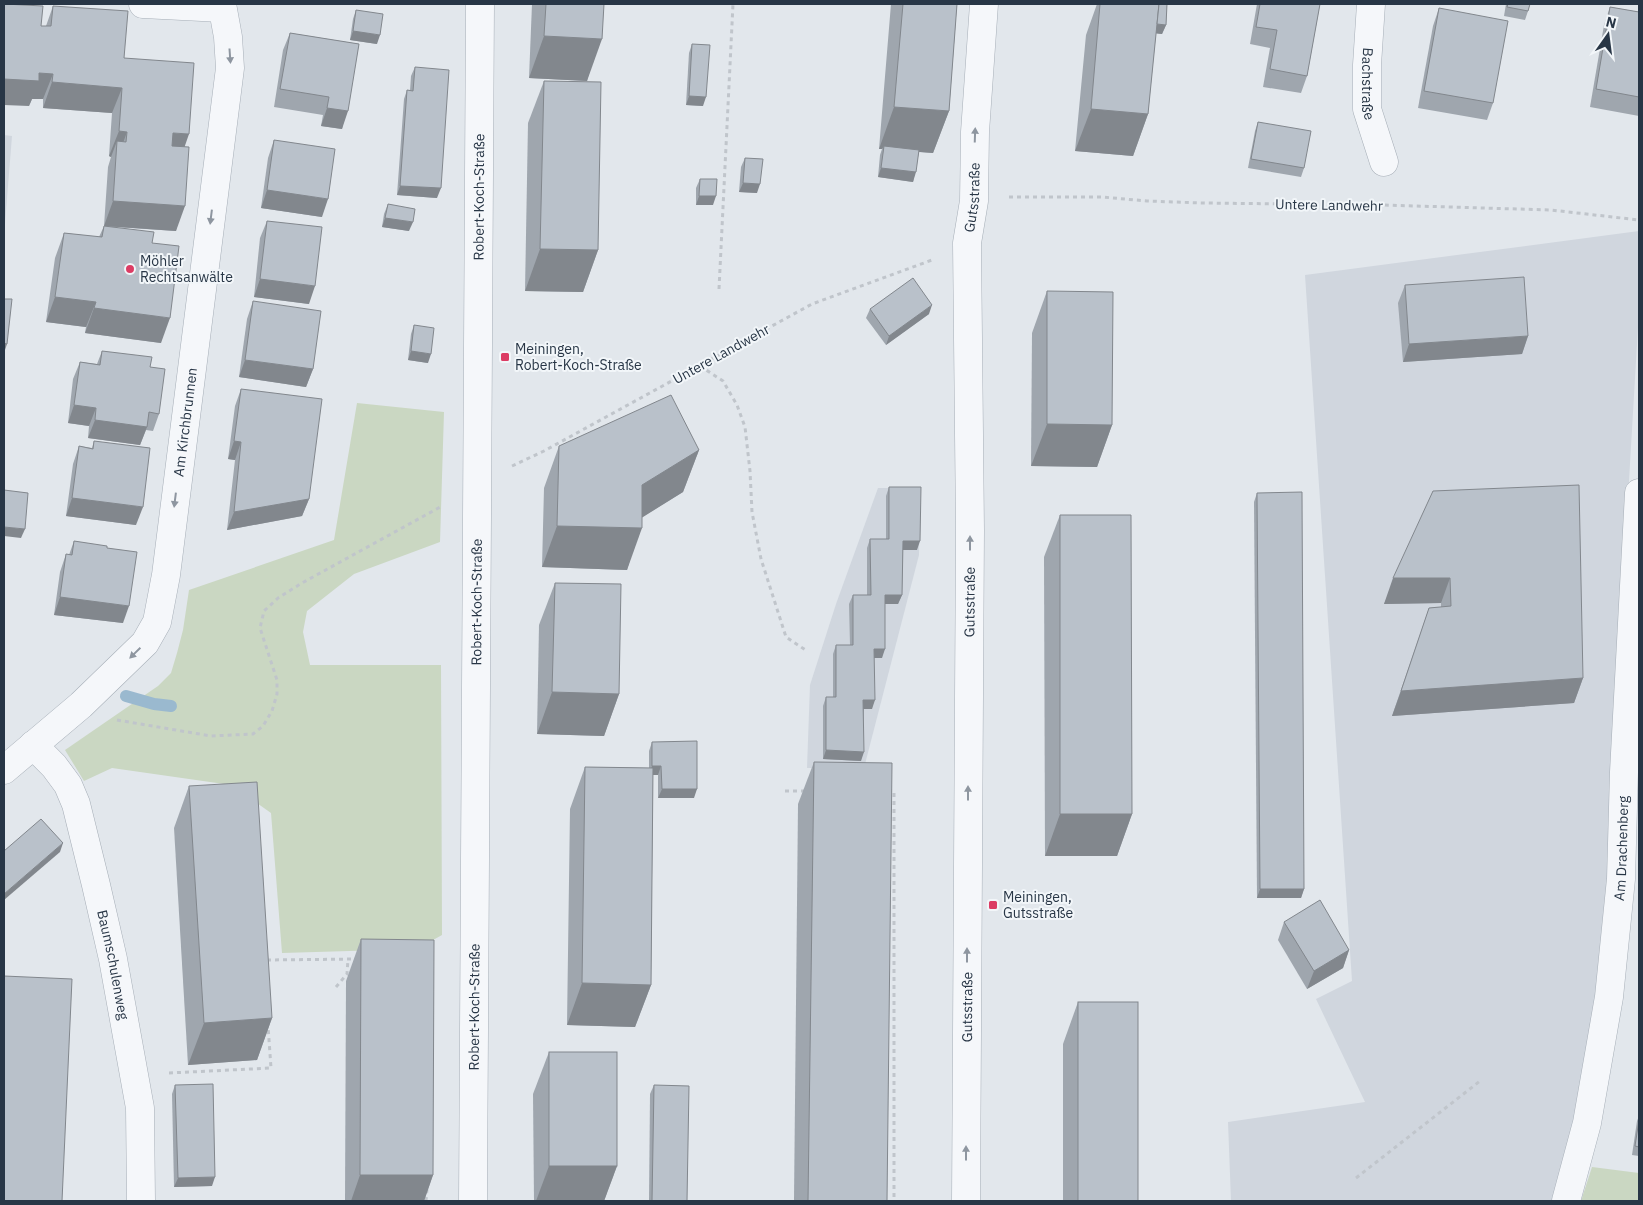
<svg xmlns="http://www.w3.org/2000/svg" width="1643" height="1205" viewBox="0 0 1643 1205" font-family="'IBM Plex Sans',sans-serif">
<rect width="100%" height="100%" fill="#e2e7ec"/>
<g fill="#d0d6de">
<polygon points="4,135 12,136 4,236"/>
<polygon points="1639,231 1639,310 1612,771 1610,878 1597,998 1576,1117 1553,1201 1231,1201 1228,1122 1365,1102 1316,999 1352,981 1305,275"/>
<polygon points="878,488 920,488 919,555 864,768 807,768 810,685 836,604"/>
</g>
<g fill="#cad7c2">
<polygon points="357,403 444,412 440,542 354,574 307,611 303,632 310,665 441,665 442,935 417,949 282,953 271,813 231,785 112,768 84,781 65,750 158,686 171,673 177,653 183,630 189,590 334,540"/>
<polygon points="1592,1167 1639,1173 1639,1201 1581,1201"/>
</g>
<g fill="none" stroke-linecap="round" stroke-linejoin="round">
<polyline stroke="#9ab9cf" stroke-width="12" points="126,696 154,704 171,706"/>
<g stroke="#a6aeb7" stroke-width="29">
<g id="minor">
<polyline points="143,4 222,8"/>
<path id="s1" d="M 1371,4 L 1367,65 L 1367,109 L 1384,162"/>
<path id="s2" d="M 33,745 L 54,766 L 68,785 L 76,804 L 96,885 L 113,959 L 140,1108 L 141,1201"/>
<path id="s3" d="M 4,770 L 81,705 L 145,643 L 157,622 L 166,575 L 230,68 L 228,37 L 222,4"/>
<path id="s4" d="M 473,1201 L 480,4"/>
<path id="s5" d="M 966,1201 L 970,530 L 967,243 L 974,201 L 975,132 L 984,4"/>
<path id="s6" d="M 1566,1201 L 1587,1123 L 1609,997 L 1621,879 L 1624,772 L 1639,493"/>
</g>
</g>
<g stroke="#c0c5cb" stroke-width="3" stroke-dasharray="4 4" stroke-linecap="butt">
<polyline points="1009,197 1102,197 1147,201 1202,203 1382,205 1551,210 1639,220"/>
<polyline points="719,289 733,4"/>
<polyline points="700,366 723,381 737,405 745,427 750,471 752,512 761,559 786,637 807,651"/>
<polyline points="512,466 544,451 812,304 932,260"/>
<polyline points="117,720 211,736 253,734 263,726 272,711 277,694 277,680 260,628 264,611 278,598 302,583 442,506"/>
<polyline points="785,791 807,791"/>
<polyline points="888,791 894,791 894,1201"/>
<polyline points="267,960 358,959"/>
<polyline points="336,987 347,974 348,959"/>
<polyline points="169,1073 271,1068 268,1026"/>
<polyline points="1356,1178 1480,1081"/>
<polyline points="426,1201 427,1189"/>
</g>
<use href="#minor" stroke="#f5f7fa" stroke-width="28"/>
</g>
<g fill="#9fa6ae">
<polygon points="532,4 604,4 587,81 529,78"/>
<polygon points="891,4 957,4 949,111 933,153 919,152 913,182 878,177 880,155 882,149 879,149"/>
<polygon points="1097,4 1167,4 1166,25 1162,34 1156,33 1148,114 1133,156 1075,151 1086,35"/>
<polygon points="1257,4 1320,4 1307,76 1301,93 1263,87 1270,48 1250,44"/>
<polygon points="1506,4 1530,4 1528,11 1525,20 1504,16"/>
<polygon points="53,6 124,58 185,147 176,231 116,227 152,243 161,343 85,333 86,327 46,322 55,258 64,233 99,237 104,226 108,167 111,157 109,156 112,113 43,108 43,99 32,99 29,106 41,26 46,26"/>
<polygon points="1610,7 1639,12 1639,116 1590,107 1604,25"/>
<polygon points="1439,8 1493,103 1487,120 1418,108 1433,26"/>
<polygon points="356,10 377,44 350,40 353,19"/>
<polygon points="290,33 359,44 342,129 321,126 323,115 274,107 283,50"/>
<polygon points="692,44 703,106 686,105 689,53"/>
<polygon points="415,67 437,198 397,195 404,99 407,90 410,91 411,76"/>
<polygon points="544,81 598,250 583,292 525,291 528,123"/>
<polygon points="1258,122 1304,168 1301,177 1248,168 1255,131"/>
<polygon points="274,140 322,217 261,208 268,158"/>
<polygon points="745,158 757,193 739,192 741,167"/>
<polygon points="700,179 713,205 696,205 696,188"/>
<polygon points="388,204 409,231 382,227 384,214"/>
<polygon points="267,221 309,304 254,297 260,238"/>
<polygon points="1405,285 1528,336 1522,354 1403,362 1398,303"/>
<polygon points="1047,291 1112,425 1097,467 1031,466 1032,333"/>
<polygon points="253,301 313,369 306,387 239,377 247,319"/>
<polygon points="870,309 929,314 886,345 866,318"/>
<polygon points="414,325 428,363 408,360 411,334"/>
<polygon points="102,351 150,367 159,414 153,431 146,430 140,445 88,438 89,426 68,423 73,379 80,362 97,364"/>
<polygon points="241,389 309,499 302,516 227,530 235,460 228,459 235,406"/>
<polygon points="94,441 136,525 66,516 73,464 79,446 92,448"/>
<polygon points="559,446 699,450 683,492 642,517 627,570 542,567 544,488"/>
<polygon points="889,487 917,550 903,550 902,595 898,604 885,604 882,658 874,658 872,709 864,709 861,761 823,759 823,706 826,697 833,697 833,654 836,645 850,645 849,604 853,595 867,595 867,548 870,539 886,539 886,496"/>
<polygon points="1433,491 1583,678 1574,703 1392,716 1429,608 1441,607 1441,603 1384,604"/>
<polygon points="1257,493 1304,889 1301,898 1257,898 1254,502"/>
<polygon points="1060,515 1132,814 1117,856 1045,856 1044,557"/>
<polygon points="74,541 107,548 123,623 54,615 60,572 66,554 69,555"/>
<polygon points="555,583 619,694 604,736 537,734 539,625"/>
<polygon points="652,742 694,798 658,798 658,775 653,775 651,985 635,1027 567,1025 570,809 585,767 649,768 649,751"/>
<polygon points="814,762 887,1201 794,1201 798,804"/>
<polygon points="189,786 272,1018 257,1060 188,1065 174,828"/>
<polygon points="1284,922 1349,950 1343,968 1307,989 1278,940"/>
<polygon points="361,939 433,1175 424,1201 345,1201 346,981"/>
<polygon points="1078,1002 1138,1201 1063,1201 1063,1044"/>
<polygon points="549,1052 617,1166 604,1201 534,1201 533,1094"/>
<polygon points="175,1085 212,1186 174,1187 172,1094"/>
<polygon points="654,1085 687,1201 649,1201 650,1094"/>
<polygon points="1639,1116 1639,1156 1632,1155 1637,1121"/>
</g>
<g fill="#82878d">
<polygon points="1133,22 1166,25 1162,34 1130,31"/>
<polygon points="353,31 380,35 377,44 350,40"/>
<polygon points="544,36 602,39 587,81 529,78"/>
<polygon points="39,73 53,74 43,99 32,99 29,106 4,105 4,79"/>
<polygon points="52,82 122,88 112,113 43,108"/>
<polygon points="689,96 706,97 703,106 686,105"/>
<polygon points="894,107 949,111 933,153 883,149 884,146 882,149 879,149"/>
<polygon points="327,108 348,111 342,129 321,126"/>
<polygon points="1091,109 1148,114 1133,156 1075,151"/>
<polygon points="119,131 127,132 118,157 117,141 111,157 109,156"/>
<polygon points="173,133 189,134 180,160 164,159"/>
<polygon points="881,168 916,172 913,182 878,177"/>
<polygon points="743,183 760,184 757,193 739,192"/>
<polygon points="400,186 441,188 437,198 397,195"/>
<polygon points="267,190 328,199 322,217 261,208"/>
<polygon points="699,196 716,196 713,205 696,205"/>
<polygon points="113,201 185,206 176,231 104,226"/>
<polygon points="385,218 413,222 409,231 382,227"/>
<polygon points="540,249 598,250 583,292 525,291"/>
<polygon points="260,279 315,286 309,304 254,297"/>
<polygon points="55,297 96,302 86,327 46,322"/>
<polygon points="932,305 929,314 886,345 889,336"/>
<polygon points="94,308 170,318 161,343 85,333"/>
<polygon points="1528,336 1522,354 1403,362 1409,344"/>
<polygon points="4,343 7,344 4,353"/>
<polygon points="411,351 431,354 428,363 408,360"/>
<polygon points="245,360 313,369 306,387 239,377"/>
<polygon points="74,405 96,408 89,426 68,423"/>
<polygon points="95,420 147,427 140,445 88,438"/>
<polygon points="1047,424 1112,425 1097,467 1031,466"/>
<polygon points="234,441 241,442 235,460 228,459"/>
<polygon points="699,450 683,492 627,527 642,485"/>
<polygon points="72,498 143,507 136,525 66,516"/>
<polygon points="309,499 302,516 227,530 234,512"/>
<polygon points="557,526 642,528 627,570 542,567"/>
<polygon points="4,527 25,529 21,538 4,536"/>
<polygon points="903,541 920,541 917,550 900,550"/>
<polygon points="1393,578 1450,578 1441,603 1384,604"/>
<polygon points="885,595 902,595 898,604 881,604"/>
<polygon points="60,597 129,606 123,623 54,615"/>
<polygon points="874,649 885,649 882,658 871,658"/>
<polygon points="1583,678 1574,703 1392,716 1401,691"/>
<polygon points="552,692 619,694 604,736 537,734"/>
<polygon points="863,700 875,700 872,709 860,709"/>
<polygon points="826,750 864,752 861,761 823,759"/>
<polygon points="652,766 661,766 658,775 649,775"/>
<polygon points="662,789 697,789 694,798 658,798"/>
<polygon points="1060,814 1132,814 1117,856 1045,856"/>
<polygon points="63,843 60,852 4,900 4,894"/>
<polygon points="1260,889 1304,889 1301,898 1257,898"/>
<polygon points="1349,950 1343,968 1307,989 1314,971"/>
<polygon points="582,983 651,985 635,1027 567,1025"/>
<polygon points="272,1018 257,1060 188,1065 204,1023"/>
<polygon points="549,1166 617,1166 604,1201 536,1201"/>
<polygon points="360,1175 433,1175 424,1201 351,1201"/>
<polygon points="215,1177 212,1186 174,1187 178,1178"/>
</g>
<g fill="#b9c1ca" stroke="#82878d">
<polygon points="4,4 43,6 41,26 51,26 53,6 128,11 124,58 194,63 189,134 173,133 172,146 189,147 185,206 113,201 117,141 126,142 127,132 119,131 122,88 52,82 53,74 39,73 39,81 4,79"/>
<polygon points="546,4 604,4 602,39 544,36"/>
<polygon points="903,4 957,4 949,111 894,107"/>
<polygon points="1100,4 1159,4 1148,114 1091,109"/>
<polygon points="1159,4 1167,4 1166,25 1157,24"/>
<polygon points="1260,4 1320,4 1307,76 1270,69 1277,30 1256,27"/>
<polygon points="1508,4 1530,4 1528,11 1507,7"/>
<polygon points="1610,7 1639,12 1639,97 1596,89"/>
<polygon points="1439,8 1508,21 1493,103 1424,91"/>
<polygon points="356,10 383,14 380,35 353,31"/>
<polygon points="290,33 359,44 348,111 327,108 329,97 280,89"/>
<polygon points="692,44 710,45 706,97 689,96"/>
<polygon points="415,67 449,70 441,188 400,186 407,90 413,91"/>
<polygon points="544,81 601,82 598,250 540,249"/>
<polygon points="1258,122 1311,131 1304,168 1251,159"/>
<polygon points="274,140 335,149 328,199 267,190"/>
<polygon points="884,146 919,150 916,172 881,168"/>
<polygon points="745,158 763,159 760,184 743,183"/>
<polygon points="700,179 717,179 716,196 699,196"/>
<polygon points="388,204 415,209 413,222 385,218"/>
<polygon points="267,221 322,227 315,286 260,279"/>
<polygon points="104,226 154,232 152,243 179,246 170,318 94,308 96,302 55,297 64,233 102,237"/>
<polygon points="1524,277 1528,336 1409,344 1405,285"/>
<polygon points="913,278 932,305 889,336 870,309"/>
<polygon points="1047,291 1113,292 1112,425 1047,424"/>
<polygon points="4,299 12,299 7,344 4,343"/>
<polygon points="253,301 321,311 313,369 245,360"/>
<polygon points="414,325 434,328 431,354 411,351"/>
<polygon points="102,351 152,357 150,367 165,369 159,414 149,412 147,427 95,420 96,408 74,405 80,362 100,365"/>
<polygon points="241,389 322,399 309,499 234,512 241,442 234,441"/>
<polygon points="671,395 699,450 642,485 642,528 557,526 559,446"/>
<polygon points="94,441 150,448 143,507 72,498 79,446 93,449"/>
<polygon points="1579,485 1583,678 1401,691 1429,608 1451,606 1450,578 1393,578 1433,491"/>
<polygon points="889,487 921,487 920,541 903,541 902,595 885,595 885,649 874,649 875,700 863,700 864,752 826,750 826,697 836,697 836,645 853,645 853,595 871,595 870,539 889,539"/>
<polygon points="4,490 28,493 25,529 4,527"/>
<polygon points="1302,492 1304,889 1260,889 1257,493"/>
<polygon points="1060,515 1131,515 1132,814 1060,814"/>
<polygon points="74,541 107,546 107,548 137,552 129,606 60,597 66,554 72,555"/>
<polygon points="555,583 621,584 619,694 552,692"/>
<polygon points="697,741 697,789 662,789 661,766 652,766 652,742"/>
<polygon points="814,762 892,763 887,1201 808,1201"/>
<polygon points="585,767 653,768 651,985 582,983"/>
<polygon points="257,782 272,1018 204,1023 189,786"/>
<polygon points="41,819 63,843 4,894 4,851"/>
<polygon points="1320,900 1349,950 1314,971 1284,922"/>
<polygon points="361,939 434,940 433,1175 360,1175"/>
<polygon points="4,976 72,979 62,1201 4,1201"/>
<rect x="1078" y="1002" width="60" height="199"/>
<rect x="549" y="1052" width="68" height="114"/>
<polygon points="213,1084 215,1177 178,1178 175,1085"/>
<polygon points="654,1085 689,1086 687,1201 652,1201"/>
<polygon points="1639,1120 1639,1147 1635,1146"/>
</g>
<defs><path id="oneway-solid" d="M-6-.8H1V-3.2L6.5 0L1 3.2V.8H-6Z" transform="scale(1.25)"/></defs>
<g fill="#8e96a0">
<use href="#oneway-solid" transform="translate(230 56) rotate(86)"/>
<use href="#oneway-solid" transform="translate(975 135) rotate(-88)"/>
<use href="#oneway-solid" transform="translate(211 217) rotate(97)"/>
<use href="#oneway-solid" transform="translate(175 500) rotate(97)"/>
<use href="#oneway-solid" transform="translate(970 543) rotate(-90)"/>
<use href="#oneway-solid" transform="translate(135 653) rotate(136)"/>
<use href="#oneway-solid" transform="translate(968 793) rotate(-90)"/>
<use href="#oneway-solid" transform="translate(967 955) rotate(-90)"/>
<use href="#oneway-solid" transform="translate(966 1153) rotate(-90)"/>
</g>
<g fill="#dc3c64" stroke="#f2f6f9" stroke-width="2">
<circle cx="130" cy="269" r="5"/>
<rect x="500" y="352" width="10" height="10" rx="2.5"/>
<rect x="988" y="900" width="10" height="10" rx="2.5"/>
</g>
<g text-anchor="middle" stroke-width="4" stroke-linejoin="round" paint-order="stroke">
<g font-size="14" fill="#283646" stroke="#f2f6f9">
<text dy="5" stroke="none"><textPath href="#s1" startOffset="80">Bachstraße</textPath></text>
<text dy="5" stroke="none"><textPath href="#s5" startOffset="1004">Gutsstraße</textPath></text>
<text dy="5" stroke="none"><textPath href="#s4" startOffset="1004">Robert-Koch-Straße</textPath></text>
<text transform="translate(1329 205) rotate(1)" y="5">Untere Landwehr</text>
<text transform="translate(721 354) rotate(-29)" y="5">Untere Landwehr</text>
<text dy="5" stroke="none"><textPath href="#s3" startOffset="416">Am Kirchbrunnen</textPath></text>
<text dy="5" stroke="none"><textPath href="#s4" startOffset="599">Robert-Koch-Straße</textPath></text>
<text dy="5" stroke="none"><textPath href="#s5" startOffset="599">Gutsstraße</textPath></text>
<text dy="5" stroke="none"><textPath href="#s6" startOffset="358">Am Drachenberg</textPath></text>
<text dy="5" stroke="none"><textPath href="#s2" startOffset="239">Baumschulenweg</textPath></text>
<text dy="5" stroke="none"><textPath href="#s4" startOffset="194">Robert-Koch-Straße</textPath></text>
<text dy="5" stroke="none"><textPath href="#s5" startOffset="194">Gutsstraße</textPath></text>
</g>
<g font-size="14" fill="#283646" stroke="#f2f6f9" text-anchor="start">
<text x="140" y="266">Möhler<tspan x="140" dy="16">Rechtsanwälte</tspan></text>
<text x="515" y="354">Meiningen,<tspan x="515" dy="16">Robert-Koch-Straße</tspan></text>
<text x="1003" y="902">Meiningen,<tspan x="1003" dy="16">Gutsstraße</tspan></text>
</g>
</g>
<rect width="1643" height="1205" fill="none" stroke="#283646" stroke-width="10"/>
<g transform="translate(1608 35) rotate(14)" stroke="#f2f6f9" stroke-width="4" paint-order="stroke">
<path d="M0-4L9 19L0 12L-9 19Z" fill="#283646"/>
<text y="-8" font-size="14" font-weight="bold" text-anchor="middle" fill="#283646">N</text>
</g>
</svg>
